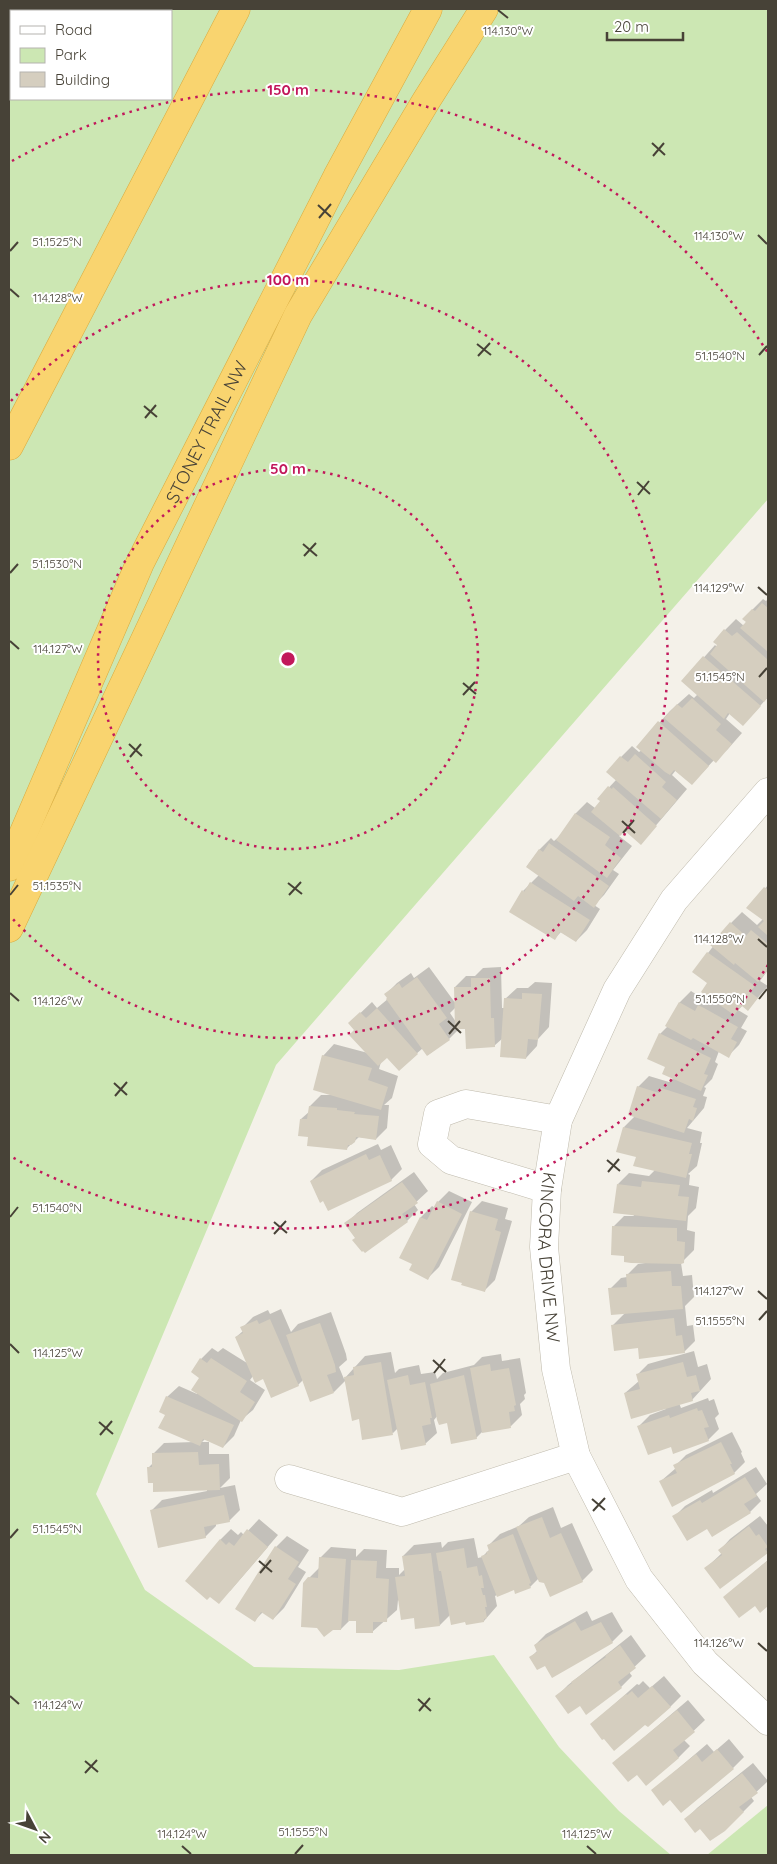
<svg xmlns="http://www.w3.org/2000/svg" width="777" height="1864" viewBox="0 0 777 1864" font-family="Quicksand,sans-serif">
<rect width="100%" height="100%" fill="#f4f1e9"/>
<g fill="#cce7b3" fill-rule="evenodd">
<path d="M 9,9 L 768,9 L 768,499 L 276,1065 L 96,1494 L 145,1590 L 254,1667 L 399,1670 L 494,1655 L 559,1747 L 619,1811 L 671,1855 L 9,1855 ZM 11,11 L 171,11 L 171,99 L 11,99 Z"/>
<polygon points="768,1805 768,1855 707,1855"/>
</g>
<g fill="#0003" fill-rule="evenodd">
<polygon points="763,599 766,601 768,599 768,697 754,713 730,713 726,719 742,733 727,750 714,760 703,772 676,770 672,775 687,789 641,843 625,829 619,836 632,846 613,870 619,874 604,895 594,905 600,909 587,930 576,941 561,932 555,938 523,891 539,875 527,866 540,849 551,838 554,841 562,834 576,813 587,802 595,808 602,801 599,798 616,780 608,772 621,757 632,746 639,752 642,750 638,746 670,711 689,694 694,698 698,694 683,681 715,645 717,647 719,645 714,642 725,630 736,619 744,626 752,610"/>
<polygon points="768,885 768,970 760,981 768,986 748,1009 743,1005 738,1010 748,1016 741,1028 747,1031 739,1045 728,1056 719,1051 715,1062 718,1064 712,1079 704,1087 706,1088 703,1096 707,1097 704,1108 687,1128 702,1132 700,1143 702,1143 697,1166 688,1174 690,1175 689,1185 699,1187 696,1208 688,1216 687,1230 695,1232 694,1250 681,1263 683,1276 692,1275 694,1297 685,1306 687,1326 693,1325 695,1341 684,1352 639,1347 613,1325 625,1313 610,1289 621,1278 627,1277 627,1275 638,1264 645,1263 645,1262 626,1255 613,1227 624,1216 634,1216 618,1184 629,1173 649,1176 655,1170 637,1156 624,1127 635,1116 638,1087 649,1076 669,1082 673,1078 667,1066 660,1034 668,1026 680,1002 691,991 705,1000 709,996 708,953 731,923 742,912 757,925 763,919 748,908"/>
<path d="M 429,967 L 456,1004 L 455,987 L 466,976 L 475,976 L 483,968 L 501,967 L 502,1008 L 505,1008 L 505,999 L 517,988 L 528,988 L 535,982 L 552,983 L 549,1027 L 538,1039 L 537,1046 L 526,1058 L 503,1038 L 494,1046 L 466,1028 L 460,1028 L 449,1039 L 428,1055 L 423,1048 L 399,1069 L 387,1056 L 381,1062 L 379,1069 L 398,1076 L 392,1098 L 384,1105 L 389,1105 L 387,1128 L 376,1139 L 359,1137 L 347,1148 L 309,1136 L 301,1119 L 310,1111 L 310,1106 L 321,1095 L 335,1095 L 323,1056 L 334,1044 L 368,1053 L 356,1030 L 350,1023 L 372,1002 L 377,1008 L 389,998 L 386,994 L 397,983 L 411,973 L 414,978 ZM 456,1007 L 456,1022 L 450,1013 Z"/>
<polygon points="378,1144 381,1150 391,1145 402,1169 391,1180 311,1181 322,1170"/>
<polygon points="414,1172 428,1191 414,1204 418,1210 407,1221 356,1238 346,1224 357,1213"/>
<polygon points="449,1191 472,1202 439,1267 428,1278 414,1264 421,1217 432,1206 435,1208 438,1202"/>
<polygon points="482,1201 508,1208 505,1219 512,1221 495,1280 484,1291 471,1212"/>
<polygon points="281,1309 291,1332 298,1324 331,1312 346,1354 347,1360 339,1367 344,1379 365,1356 391,1352 395,1373 399,1369 419,1365 421,1374 435,1372 437,1379 443,1373 474,1365 482,1357 501,1354 502,1361 520,1358 526,1393 524,1395 525,1399 520,1404 522,1415 511,1426 483,1431 476,1438 438,1415 434,1420 437,1433 425,1444 398,1428 393,1433 360,1418 346,1380 334,1392 303,1380 298,1385 253,1376 250,1380 265,1390 253,1410 241,1420 234,1436 223,1447 205,1439 202,1442 209,1442 209,1454 229,1454 230,1478 220,1488 235,1485 240,1510 229,1521 216,1523 216,1526 205,1537 151,1511 162,1500 207,1491 207,1489 154,1481 149,1467 154,1462 153,1454 164,1443 194,1442 166,1414 167,1397 179,1386 197,1394 201,1377 201,1359 212,1348 218,1352 223,1348 247,1363 236,1337 243,1331 242,1328 253,1317 268,1310 270,1314"/>
<polygon points="694,1351 698,1367 707,1364 711,1379 692,1400 679,1403 681,1408 708,1398 709,1401 714,1399 719,1414 715,1418 719,1429 708,1440 672,1445 639,1426 650,1415 666,1409 666,1407 625,1393 639,1381 637,1375 648,1364"/>
<polygon points="732,1432 742,1452 741,1453 745,1462 734,1473 661,1481 676,1468 675,1466 686,1455"/>
<polygon points="756,1467 767,1484 756,1494 761,1501 750,1512 707,1528 674,1517 685,1506 712,1490 713,1493"/>
<polygon points="553,1507 561,1528 572,1523 593,1570 582,1581 545,1582 539,1578 530,1587 515,1589 497,1595 495,1596 497,1606 484,1621 466,1621 450,1615 440,1625 415,1617 398,1600 397,1610 372,1632 357,1620 350,1620 341,1629 309,1578 320,1567 320,1558 331,1547 356,1549 356,1557 364,1549 387,1550 386,1568 399,1568 399,1575 405,1569 403,1556 414,1545 441,1542 442,1548 448,1542 474,1538 478,1558 482,1557 490,1549 489,1545 500,1534 519,1526 529,1517"/>
<polygon points="760,1516 768,1526 768,1552 720,1588 706,1568 722,1553 720,1550 730,1539"/>
<polygon points="259,1519 278,1535 230,1591 220,1540 231,1529 238,1535 241,1532 244,1535"/>
<polygon points="287,1536 309,1550 298,1567 306,1572 284,1608 273,1619 263,1612 255,1620 276,1547"/>
<polygon points="768,1560 768,1605 760,1611 755,1604 725,1597"/>
<polygon points="587,1611 592,1621 612,1612 623,1631 612,1642 545,1664 531,1657 538,1650 535,1645 546,1634"/>
<polygon points="631,1635 646,1656 629,1672 632,1676 621,1687 580,1705 557,1696 568,1685"/>
<polygon points="664,1676 681,1696 670,1707 645,1723 592,1724 637,1684 639,1685 643,1681 650,1688"/>
<polygon points="688,1700 705,1720 684,1740 690,1746 679,1757 646,1784 637,1773 614,1763"/>
<polygon points="729,1739 744,1757 733,1768 670,1798 652,1791 707,1744 714,1752"/>
<polygon points="753,1763 768,1781 751,1797 754,1801 739,1816 686,1819 697,1808"/>
</g>
<g fill="#d5cebf">
<polygon points="762,603 768,608 768,652 740,628 746,622 742,619 752,609 755,611"/>
<polygon points="724,629 732,636 737,632 768,660 768,697 764,702 710,654 717,645 713,642"/>
<polygon points="703,656 761,706 743,726 728,713 724,719 681,681"/>
<polygon points="692,698 721,724 716,730 732,744 716,763 664,718 677,704 682,708"/>
<polygon points="658,721 709,766 692,785 674,770 670,775 665,772 636,747"/>
<polygon points="635,754 666,782 662,787 677,800 661,819 606,772 620,756 628,762"/>
<polygon points="608,786 612,789 613,787 657,826 641,845 625,831 620,836 591,812 600,801 597,799"/>
<polygon points="575,813 610,837 605,845 621,858 607,878 556,840"/>
<polygon points="549,843 609,886 594,908 578,896 574,901 526,867 539,849 543,852"/>
<polygon points="530,882 590,920 576,942 560,932 555,940 509,912 522,890 524,892"/>
<polygon points="764,887 768,890 768,936 758,927 764,921 746,908"/>
<polygon points="730,922 746,936 751,930 768,944 768,970 758,982 735,963 734,965 710,945"/>
<polygon points="707,952 755,986 750,992 758,998 748,1011 742,1006 734,1015 701,992 707,983 692,972"/>
<polygon points="417,977 447,1018 439,1024 450,1040 427,1056 386,999 387,998 384,994 399,983 402,988"/>
<polygon points="471,978 490,978 491,1018 494,1018 495,1047 466,1049 465,1029 455,1029 454,987 471,987"/>
<polygon points="522,993 542,994 538,1040 528,1039 526,1059 500,1057 504,998 522,999"/>
<polygon points="679,1002 695,1011 698,1005 704,1008 738,1027 731,1039 737,1042 729,1058 693,1038 691,1040 665,1026"/>
<polygon points="377,1008 418,1054 399,1071 387,1058 378,1066 349,1035 354,1030 348,1023 360,1012 366,1018"/>
<polygon points="659,1033 711,1058 704,1074 708,1075 701,1091 662,1074 665,1067 647,1059"/>
<polygon points="322,1055 372,1068 368,1080 388,1087 381,1110 313,1090"/>
<polygon points="637,1086 659,1093 661,1088 696,1099 693,1107 697,1108 693,1121 689,1119 684,1133 628,1115"/>
<polygon points="309,1106 337,1108 337,1110 355,1112 354,1114 379,1116 376,1140 356,1137 355,1142 351,1145 348,1145 347,1150 307,1146 308,1137 298,1136 300,1119 307,1119"/>
<polygon points="623,1127 692,1143 689,1154 692,1154 686,1178 633,1166 636,1157 616,1152"/>
<polygon points="366,1154 369,1160 380,1155 392,1181 328,1211 323,1201 320,1203 310,1181"/>
<polygon points="642,1181 680,1185 678,1196 689,1197 686,1221 613,1213 617,1184 641,1187"/>
<polygon points="402,1182 418,1203 402,1214 408,1222 365,1253 363,1251 362,1252 352,1240 355,1238 344,1223"/>
<polygon points="437,1201 462,1214 428,1280 409,1270 412,1264 399,1258 420,1217 427,1220"/>
<polygon points="470,1211 498,1219 495,1230 501,1232 485,1292 461,1285 462,1283 451,1280"/>
<polygon points="612,1226 677,1228 677,1241 685,1242 684,1263 681,1264 631,1263 624,1262 624,1256 611,1255"/>
<polygon points="671,1271 672,1286 681,1286 683,1309 611,1315 608,1288 627,1287 626,1274"/>
<polygon points="674,1318 676,1336 682,1335 685,1353 639,1359 638,1348 614,1351 611,1325"/>
<polygon points="270,1319 299,1386 271,1398 263,1379 255,1383 235,1337 243,1333 240,1327 257,1320 259,1324"/>
<polygon points="320,1323 335,1365 336,1372 327,1375 334,1393 310,1402 286,1335"/>
<polygon points="200,1358 207,1363 211,1358 247,1381 240,1392 255,1402 242,1422 191,1390 199,1378 191,1372"/>
<polygon points="381,1362 393,1435 362,1440 359,1419 352,1421 344,1377 354,1375 353,1367"/>
<polygon points="683,1362 687,1377 696,1375 700,1391 691,1393 693,1401 631,1419 624,1393 640,1389 636,1374"/>
<polygon points="490,1364 491,1371 509,1368 516,1405 514,1406 515,1411 509,1412 511,1428 482,1433 470,1368"/>
<polygon points="408,1375 410,1385 425,1382 432,1418 430,1418 431,1424 422,1426 426,1445 401,1450 387,1380"/>
<polygon points="464,1375 477,1439 451,1444 447,1423 439,1425 437,1420 430,1384"/>
<polygon points="166,1396 234,1425 223,1448 203,1439 200,1446 158,1428 165,1415 159,1412"/>
<polygon points="697,1408 698,1411 702,1410 709,1427 704,1428 709,1441 673,1454 671,1447 648,1455 637,1426 669,1415 670,1418"/>
<polygon points="721,1442 732,1464 730,1464 735,1474 672,1507 659,1481 677,1473 673,1465"/>
<polygon points="198,1452 199,1465 219,1464 220,1490 153,1492 153,1483 148,1483 147,1467 152,1467 152,1453"/>
<polygon points="745,1477 757,1496 744,1504 751,1513 712,1537 707,1529 687,1541 672,1516 700,1500 702,1503"/>
<polygon points="224,1495 230,1522 204,1527 206,1538 158,1548 150,1510"/>
<polygon points="542,1517 550,1538 561,1533 583,1582 550,1597 544,1583 539,1582 516,1527"/>
<polygon points="749,1526 756,1536 759,1534 768,1547 765,1549 768,1553 720,1589 704,1568 722,1555 718,1550"/>
<polygon points="247,1529 268,1547 219,1604 210,1597 207,1600 185,1581 220,1539 226,1545 229,1542 234,1546"/>
<polygon points="513,1534 531,1583 529,1584 531,1588 515,1594 514,1590 497,1597 481,1556 487,1554 486,1552 489,1551 487,1545"/>
<polygon points="275,1546 299,1562 288,1579 296,1584 273,1620 261,1612 255,1622 235,1609"/>
<polygon points="464,1548 467,1568 477,1566 479,1576 482,1575 484,1588 481,1588 483,1595 485,1595 487,1607 485,1607 487,1618 484,1619 484,1622 466,1625 465,1622 451,1625 441,1571 439,1571 436,1553"/>
<polygon points="431,1553 440,1626 415,1629 414,1618 401,1620 395,1577 405,1576 402,1556"/>
<polygon points="319,1557 346,1559 341,1630 333,1630 324,1637 317,1628 301,1627 303,1583 308,1577 318,1578"/>
<polygon points="351,1560 377,1561 376,1578 389,1579 387,1622 373,1622 373,1633 356,1633 356,1621 348,1621"/>
<polygon points="768,1560 768,1606 760,1613 755,1606 739,1618 723,1597"/>
<polygon points="575,1621 581,1631 601,1622 613,1643 552,1678 545,1666 537,1670 529,1657 537,1652 534,1645"/>
<polygon points="620,1645 636,1668 618,1682 622,1688 586,1715 580,1706 568,1714 555,1696 572,1683 571,1682 606,1657 605,1656"/>
<polygon points="652,1686 671,1707 648,1727 645,1725 614,1751 604,1739 602,1740 590,1724 626,1694 627,1695 632,1691 638,1698"/>
<polygon points="677,1710 695,1732 673,1750 679,1758 646,1786 637,1775 628,1782 612,1763"/>
<polygon points="717,1749 734,1769 681,1813 670,1800 663,1806 651,1790 696,1754 702,1762"/>
<polygon points="742,1773 758,1793 739,1807 744,1812 725,1831 710,1841 700,1829 695,1833 684,1819"/>
</g>
<g fill="none" stroke-linecap="round" stroke-linejoin="round">
<g stroke="#bfbaac" stroke-width="29">
<g id="minor">
<path id="s1" d="M 768,792 L 674,900 L 617,990 L 558,1120 L 547,1189 L 544,1247 L 556,1369 L 576,1456 L 639,1579 L 705,1663 L 768,1721"/>
<polyline points="547,1189 451,1160 432,1144 438,1114 466,1104 558,1120"/>
<polyline points="289,1479 402,1512 576,1456"/>
</g>
</g>
<g stroke="#d9aa3e" stroke-width="29">
<g id="highway">
<polyline points="9,446 236,9"/>
<path id="s2" d="M 9,867 L 140,563 L 337,177 L 428,9"/>
<polyline points="9,928 298,315 426,101 484,9"/>
</g>
</g>
<use href="#minor" stroke="#fff" stroke-width="28"/>
<use href="#highway" stroke="#f9d46f" stroke-width="28"/>
</g>
<path fill="none" stroke="#474237" stroke-width="2" d="M 498,10 L 508,18M 652,143 L 665,155M 653,156 L 664,143M 318,205 L 331,217M 319,218 L 331,204M 758,235 L 767,244M 10,251 L 18,242M 10,289 L 19,297M 477,344 L 491,355M 759,355 L 767,346M 478,356 L 490,343M 144,406 L 157,417M 145,418 L 156,405M 637,482 L 650,494M 638,495 L 649,481M 303,544 L 317,556M 304,556 L 316,543M 10,573 L 18,564M 758,587 L 767,595M 10,641 L 19,649M 759,677 L 767,668M 463,683 L 476,694M 463,695 L 475,682M 129,744 L 142,756M 130,757 L 141,744M 622,821 L 635,833M 623,833 L 634,820M 288,883 L 302,894M 10,895 L 18,885M 289,895 L 301,882M 758,939 L 767,947M 10,993 L 19,1001M 759,999 L 767,989M 448,1021 L 461,1033M 449,1034 L 460,1021M 114,1083 L 127,1095M 115,1096 L 127,1082M 607,1160 L 620,1171M 608,1172 L 619,1159M 10,1217 L 18,1207M 274,1222 L 287,1233M 274,1234 L 286,1221M 758,1291 L 767,1299M 759,1320 L 767,1311M 10,1344 L 19,1353M 433,1360 L 446,1372M 434,1373 L 445,1359M 99,1422 L 113,1434M 100,1435 L 112,1421M 592,1499 L 605,1510M 593,1511 L 605,1498M 10,1538 L 18,1529M 259,1561 L 272,1572M 260,1573 L 271,1560M 758,1643 L 767,1651M 10,1696 L 19,1704M 418,1699 L 431,1711M 419,1711 L 430,1698M 85,1761 L 98,1772M 85,1773 L 97,1760M 182,1846 L 191,1854M 587,1846 L 596,1854M 295,1854 L 303,1845"/>
<g fill="none" stroke="#c2185b" stroke-width="2.5" stroke-dasharray="2.5 5">
<circle cx="288" cy="659" r="190"/>
<path d="M11 401A379 379 0 1 1 11 917"/>
<path d="M768 965A569 569 0 0 1 12 1157M12 161A569 569 0 0 1 768 353"/>
</g>
<g text-anchor="middle" stroke-width="4" stroke-linejoin="round" paint-order="stroke">
<g font-size="18" fill="#474237" stroke="#fff">
<text dy="6" stroke="none"><textPath href="#s2" startOffset="478">STONEY TRAIL NW</textPath></text>
<text dy="6" stroke="none"><textPath href="#s1" startOffset="531">KINCORA DRIVE NW</textPath></text>
</g>
</g>
<g font-size="12" text-anchor="middle" fill="#474237" stroke="#fff" stroke-width="4" stroke-linejoin="round" paint-order="stroke">
<text x="508" y="35">114.130°W</text>
<text x="719" y="240">114.130°W</text>
<text x="57" y="246">51.1525°N</text>
<text x="58" y="302">114.128°W</text>
<text x="720" y="360">51.1540°N</text>
<text x="57" y="568">51.1530°N</text>
<text x="719" y="592">114.129°W</text>
<text x="58" y="653">114.127°W</text>
<text x="720" y="681">51.1545°N</text>
<text x="57" y="890">51.1535°N</text>
<text x="719" y="943">114.128°W</text>
<text x="720" y="1003">51.1550°N</text>
<text x="58" y="1005">114.126°W</text>
<text x="57" y="1212">51.1540°N</text>
<text x="719" y="1295">114.127°W</text>
<text x="720" y="1325">51.1555°N</text>
<text x="58" y="1357">114.125°W</text>
<text x="57" y="1533">51.1545°N</text>
<text x="719" y="1647">114.126°W</text>
<text x="58" y="1709">114.124°W</text>
<text x="303" y="1836">51.1555°N</text>
<text x="182" y="1838">114.124°W</text>
<text x="587" y="1838">114.125°W</text>
</g>
<circle cx="288" cy="659" r="8" fill="#c2185b" stroke="#fff" stroke-width="2.5"/>
<g font-size="15" text-anchor="middle" font-weight="bold" fill="#c2185b" stroke="#fff" stroke-width="4" stroke-linejoin="round" paint-order="stroke">
<text x="288" y="95">150 m</text>
<text x="288" y="285">100 m</text>
<text x="288" y="474">50 m</text>
</g>
<rect width="777" height="1864" fill="none" stroke="#474237" stroke-width="20"/>
<rect x="10" y="10" width="162" height="90" fill="#ffffff" stroke="#b5b3af"/>
<rect x="20" y="26" width="25" height="8" fill="#ffffff" stroke="#b5b3af"/>
<text x="55" y="35" font-size="15" fill="#474237">Road</text>
<rect x="20" y="48" width="25" height="15" fill="#cce7b3" stroke="#b5b3af"/>
<text x="55" y="60" font-size="15" fill="#474237">Park</text>
<rect x="20" y="72" width="25" height="15" fill="#d5cebf" stroke="#b5b3af"/>
<text x="55" y="85" font-size="15" fill="#474237">Building</text>
<g transform="translate(35 1829) rotate(131)" stroke="#ffffff" stroke-width="4" paint-order="stroke">
<path d="M0-4L9 19L0 12L-9 19Z" fill="#474237"/>
<text y="-8" font-size="14" font-weight="bold" text-anchor="middle" fill="#474237">N</text>
</g>
<path d="M607 32v8h76v-8" fill="none" stroke="#474237" stroke-width="2.5"/>
<text x="614" y="32" font-size="15" fill="#474237" stroke="#ffffff" stroke-width="4" paint-order="stroke">20 m</text>
</svg>
